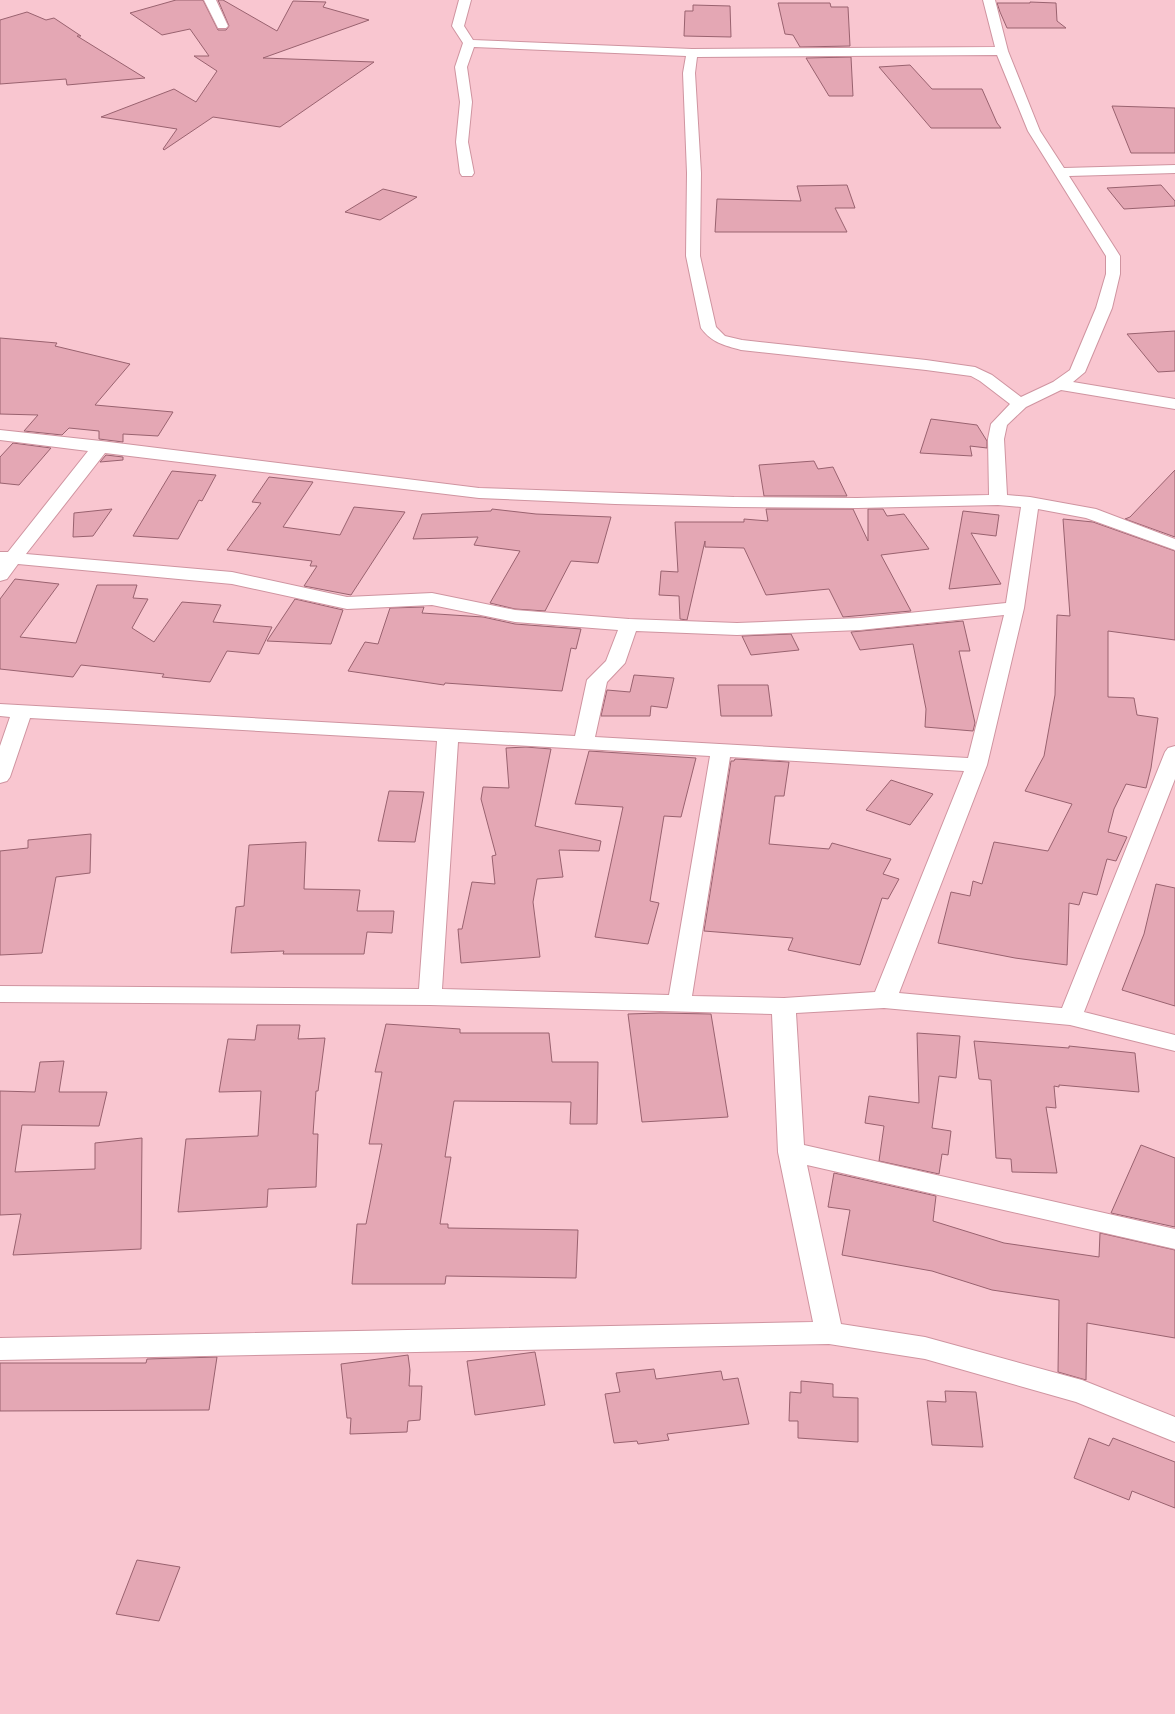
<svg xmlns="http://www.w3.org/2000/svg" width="1175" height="1714" viewBox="0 0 1175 1714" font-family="'Libre Baskerville',serif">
<rect width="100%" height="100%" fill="#f9c6d0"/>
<g fill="#e4a7b4" stroke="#99626f">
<polygon points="176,0 203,0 218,30 226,30 229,26 218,0 223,0 277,31 293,1 326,2 323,7 369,20 263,58 374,62 280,127 213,117 164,150 163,149 177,129 101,117 174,89 196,102 217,71 194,56 209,56 190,29 162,35 130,13"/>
<polygon points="1030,2 1056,3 1057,21 1066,28 1007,28 1000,12 997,3 1030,3"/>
<polygon points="778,3 830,3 831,7 848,7 850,46 800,47 793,35 785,34"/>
<polygon points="693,5 730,6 731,37 684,36 685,11 693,11"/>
<polygon points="27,12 46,20 54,18 81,36 77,36 145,78 67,85 66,79 0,84 0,20"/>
<polygon points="851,57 853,96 829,96 806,58"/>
<polygon points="910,65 932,89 982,89 997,123 1001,128 931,128 879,67"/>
<polygon points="1112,106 1175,108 1175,153 1131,153"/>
<polygon points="847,185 855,208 835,208 847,232 715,232 717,199 801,201 797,186"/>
<polygon points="1161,185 1175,201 1175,206 1124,209 1107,188"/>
<polygon points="383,189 417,197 380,220 345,212"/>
<polygon points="1175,331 1175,371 1158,372 1127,334"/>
<polygon points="0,338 57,343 55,346 130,364 95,405 173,412 158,436 123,434 123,442 99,439 99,431 69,428 62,435 24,431 38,415 0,414"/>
<polygon points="931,419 977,425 987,441 987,448 970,446 972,456 920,453"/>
<polygon points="13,443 51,448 19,485 0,483 0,457"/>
<polygon points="106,455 123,457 123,460 100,462"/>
<polygon points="814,461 818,469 833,467 847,496 764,496 759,465"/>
<polygon points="1175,470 1175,537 1125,519 1130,517"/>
<polygon points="172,471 216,475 202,501 199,500 178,539 133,536"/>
<polygon points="269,477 313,482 283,527 340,535 354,507 405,512 351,595 304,586 317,566 310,566 312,561 227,550 261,503 252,502"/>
<polygon points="112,509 93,536 73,537 74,513"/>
<polygon points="492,509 536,514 611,517 598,563 571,561 545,611 515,609 490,603 520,551 474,545 478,537 413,539 422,514 491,511"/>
<polygon points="766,509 853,509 868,541 868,509 883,509 887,516 904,514 929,549 881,555 911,611 843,617 829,589 766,595 744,548 705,547 705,541 687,620 680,619 679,596 659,595 661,571 678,572 675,522 744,522 744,519 768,521"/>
<polygon points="963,511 999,515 996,536 971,533 1001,584 949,589"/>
<polygon points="1063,519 1093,522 1175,551 1175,640 1108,631 1108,697 1134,698 1137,715 1158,718 1151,768 1146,788 1126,784 1114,809 1108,832 1127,837 1116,861 1107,859 1097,895 1083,892 1079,905 1069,903 1067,965 1015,958 938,943 951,892 970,896 973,881 982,884 994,842 1048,851 1072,804 1025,791 1044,756 1055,695 1057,615 1070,616"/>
<polygon points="15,579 59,584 20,637 76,643 97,585 137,585 133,598 148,599 132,628 154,642 182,602 221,605 213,622 272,627 259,654 227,651 210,682 162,677 164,674 81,665 73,677 0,669 0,599"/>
<polygon points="295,599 343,610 331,644 267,641"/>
<polygon points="424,607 422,613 483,617 515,624 581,629 576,649 571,648 562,691 445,683 444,685 348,671 365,642 378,644 390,608"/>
<polygon points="963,621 970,651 959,651 975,723 973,731 925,727 926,709 913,644 860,650 851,632"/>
<polygon points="791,634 799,650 751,655 742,636"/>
<polygon points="634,675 674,678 667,708 651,706 650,716 601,716 607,690 630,692"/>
<polygon points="718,685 768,685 772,716 721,716"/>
<polygon points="526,747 551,749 535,826 601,841 599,851 559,850 563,877 537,879 533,902 540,957 461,963 458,929 462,929 472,882 495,884 492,856 496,855 481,799 483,787 509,788 506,748"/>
<polygon points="589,751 696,758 681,817 664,816 650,901 659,903 648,944 595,937 623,807 575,804"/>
<polygon points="735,759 789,762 784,796 775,796 769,844 829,849 832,843 891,859 883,874 899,879 888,899 882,898 860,965 788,950 793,938 704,931 731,761 734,761"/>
<polygon points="891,780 933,794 910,825 866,810"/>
<polygon points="389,791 424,792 415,842 378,841"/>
<polygon points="91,834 90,873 56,877 42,953 0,955 0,851 28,848 28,840"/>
<polygon points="306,842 304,889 360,890 357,911 394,911 392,933 367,932 364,954 283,954 284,951 231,953 236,907 244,906 249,845"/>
<polygon points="1156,884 1175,888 1175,1006 1122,990 1144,934"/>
<polygon points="660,1013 711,1014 728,1117 642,1122 628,1014"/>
<polygon points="386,1024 460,1029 460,1033 549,1033 552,1062 598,1062 597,1124 570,1124 571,1102 454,1101 445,1157 451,1157 440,1224 448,1224 448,1228 578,1230 576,1278 446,1276 445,1284 352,1284 357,1224 366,1224 382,1144 369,1144 382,1072 375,1072"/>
<polygon points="257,1025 300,1025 298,1039 325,1038 318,1091 316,1091 313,1134 318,1134 316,1187 268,1189 267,1207 178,1212 186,1139 258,1136 261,1091 219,1092 228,1039 255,1040"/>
<polygon points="917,1033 960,1036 956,1078 939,1076 932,1128 951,1131 948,1155 942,1154 939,1174 879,1161 884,1126 865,1123 869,1096 919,1103"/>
<polygon points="974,1041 1069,1048 1069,1046 1135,1053 1139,1092 1059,1085 1059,1087 1054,1086 1056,1108 1046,1107 1057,1173 1012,1172 1011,1159 996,1158 991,1080 979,1079"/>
<polygon points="64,1061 59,1092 107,1092 99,1126 22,1125 15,1172 95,1169 95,1143 142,1138 141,1249 13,1255 21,1214 0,1215 0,1091 35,1092 40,1062"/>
<polygon points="1141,1145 1175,1158 1175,1227 1111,1213"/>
<polygon points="834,1173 936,1196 933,1221 1004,1243 1099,1257 1100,1233 1175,1250 1175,1338 1087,1323 1086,1380 1058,1372 1059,1300 992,1290 932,1271 842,1255 850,1210 828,1207"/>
<polygon points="535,1352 545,1405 475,1415 467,1361"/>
<polygon points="408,1355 410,1370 409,1386 422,1386 420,1420 408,1421 407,1432 350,1434 351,1418 347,1418 341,1364"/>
<polygon points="217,1357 209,1410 0,1411 0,1363 146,1363 147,1359"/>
<polygon points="654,1369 656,1379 721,1371 723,1380 738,1378 749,1424 667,1434 669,1440 638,1444 637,1441 614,1443 605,1394 620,1392 616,1373"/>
<polygon points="801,1381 833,1384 833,1397 858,1398 858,1442 798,1438 798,1421 789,1421 790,1392 801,1393"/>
<polygon points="945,1391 976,1392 983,1447 932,1445 927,1401 946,1402"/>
<polygon points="1089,1438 1109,1446 1113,1438 1175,1462 1175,1508 1132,1491 1129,1500 1074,1478"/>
<polygon points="137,1560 180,1567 159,1621 116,1614"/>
</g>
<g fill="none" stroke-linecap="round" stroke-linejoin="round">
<g stroke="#cf94a0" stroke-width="2">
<g id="minor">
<polygon points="204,0 216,0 228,26 226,28 218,28"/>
<path d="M 459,0 L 471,0 L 464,26 L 473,40 L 692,49 L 995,47 L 983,0 L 995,0 L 1008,51 L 1040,131 L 1064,168 L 1175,165 L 1175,173 L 1069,176 L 1120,256 L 1120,274 L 1112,308 L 1085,372 L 1073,382 L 1175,399 L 1175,409 L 1061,390 L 1026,407 L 1007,425 L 1004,439 L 1007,495 L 1030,497 L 1096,509 L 1175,539 L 1175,550 L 1086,518 L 1038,509 L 1024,608 L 987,765 L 899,993 L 1062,1008 L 1165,752 L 1168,748 L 1175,746 L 1175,779 L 1084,1012 L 1175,1035 L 1175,1051 L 1070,1025 L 884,1008 L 796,1013 L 804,1145 L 1175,1229 L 1175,1249 L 807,1165 L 841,1324 L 925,1337 L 1082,1380 L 1175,1417 L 1175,1442 L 1076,1402 L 925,1359 L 829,1344 L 0,1360 L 0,1338 L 813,1322 L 778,1152 L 772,1014 L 430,1005 L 0,1002 L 0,986 L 419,989 L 437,741 L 30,718 L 10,777 L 7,781 L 0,783 L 0,746 L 10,717 L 0,716 L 0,704 L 575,736 L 587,680 L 606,661 L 618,630 L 515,622 L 432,605 L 347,609 L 232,584 L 18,564 L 7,579 L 0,581 L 0,552 L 8,552 L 88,451 L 0,440 L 0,430 L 101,441 L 479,488 L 734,497 L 857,498 L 989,495 L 988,439 L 991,424 L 1010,404 L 980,381 L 971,376 L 926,370 L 741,350 C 724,345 712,343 701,328 L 686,256 L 687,173 L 683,73 L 686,56 L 474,47 L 467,67 L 472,102 L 468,142 L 474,173 L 472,176 L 462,176 L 460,173 L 456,142 L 460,102 L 455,67 L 463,43 L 452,26 ZM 997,55 L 1028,131 L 1106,256 L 1106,274 L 1096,308 L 1070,370 L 1053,382 L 1021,397 L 992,375 L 975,367 L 926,360 L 742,340 L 725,336 L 716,327 L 700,256 L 701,173 L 695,73 L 697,57 ZM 105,453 L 479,498 L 615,504 L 734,507 L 857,508 L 998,505 L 1021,507 L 1006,603 L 860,618 L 737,623 L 629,619 L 515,610 L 432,593 L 347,597 L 232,572 L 26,554 ZM 1004,615 L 968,758 L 595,737 L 607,682 L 625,663 L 636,631 L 737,635 L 860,630 ZM 458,742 L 710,756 L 669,995 L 442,989 ZM 730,757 L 964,771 L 875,992 L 784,998 L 692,996 Z"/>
</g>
</g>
<use href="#minor" fill="#fff" fill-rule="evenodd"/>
</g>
</svg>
